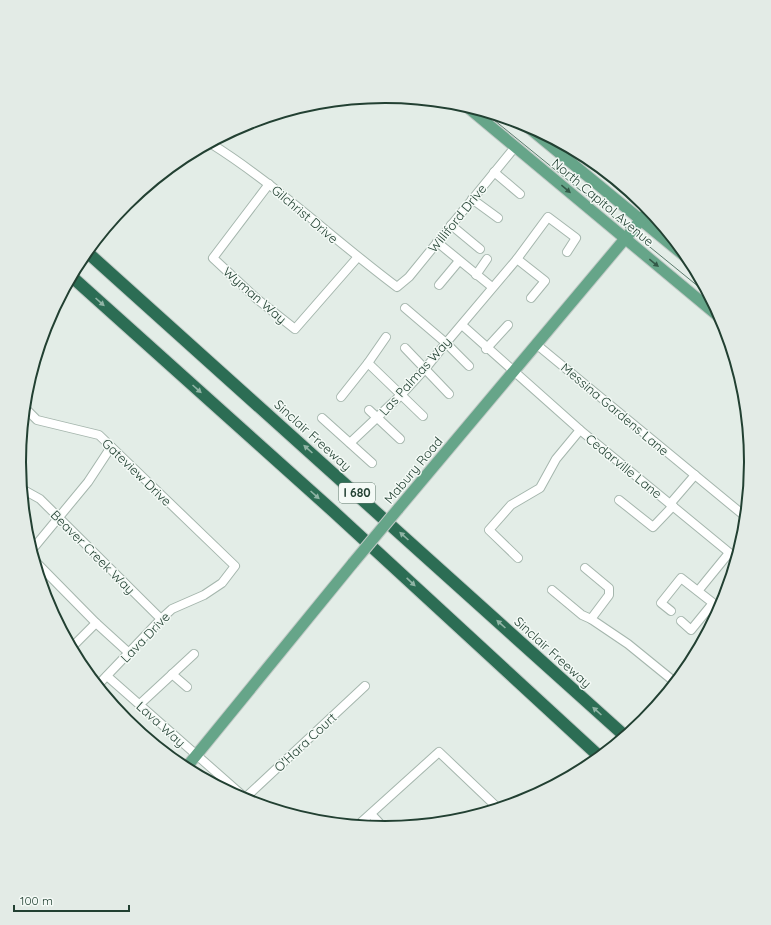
<svg xmlns="http://www.w3.org/2000/svg" width="771" height="925" viewBox="0 0 771 925" font-family="Quicksand,sans-serif">
<rect width="100%" height="100%" fill="#e3ede7"/>
<g fill="none" stroke-linecap="round" stroke-linejoin="round">
<g stroke="#a5b6ad" stroke-width="10">
<g id="minor">
<path d="M 210,143 C 277,185 334,240 397,287 L 409,277 L 515,147"/>
<polyline points="494,172 520,194"/>
<polyline points="269,184 213,258 257,299 295,329 357,258"/>
<polyline points="472,199 498,218"/>
<polyline points="451,225 480,249"/>
<polyline points="437,242 492,287"/>
<polyline points="517,259 545,281 531,298"/>
<polyline points="476,275 487,259"/>
<polyline points="439,285 459,261"/>
<polyline points="405,308 446,343 469,366"/>
<polyline points="462,325 580,430 737,559"/>
<polyline points="536,344 747,518"/>
<polyline points="405,348 449,394"/>
<polyline points="486,349 508,325"/>
<polyline points="368,363 423,416"/>
<polyline points="341,397 368,363 386,337"/>
<polyline points="24,407 37,420 99,435 235,566 222,583 204,595 172,609 161,619 97,686"/>
<polyline points="369,410 400,439"/>
<polyline points="322,418 372,463"/>
<polyline points="350,443 402,394 425,369 446,343 517,259 548,217 576,238 567,252"/>
<polyline points="22,489 40,499 161,619"/>
<polyline points="619,500 653,527 673,506"/>
<polyline points="670,504 695,475"/>
<polyline points="31,551 88,482 111,447"/>
<polyline points="518,558 489,530 511,505 540,488 556,459 580,430"/>
<polyline points="34,560 96,623 129,653"/>
<polyline points="585,568 609,588 609,595 591,619 628,644 676,683"/>
<polyline points="552,590 582,615 591,619"/>
<polyline points="698,591 729,553"/>
<polyline points="671,611 661,603 681,578 713,603 691,630 681,621"/>
<polyline points="71,648 96,623"/>
<polyline points="172,674 187,687"/>
<polyline points="107,676 251,803"/>
<polyline points="140,704 194,654"/>
<polyline points="245,798 365,686"/>
<polyline points="371,814 385,829"/>
<polyline points="357,826 439,752 499,809"/>
</g>
</g>
<g stroke="#c1cac6" stroke-width="13">
<g id="major">
<polyline points="465,105 723,320"/>
<polyline points="523,123 692,262"/>
<polyline points="398,509 650,209"/>
<polyline points="185,769 353,563"/>
</g>
</g>
<g stroke="#c1cac6" stroke-width="14">
<g id="highway">
<polyline points="87,252 626,737"/>
<polyline points="71,276 334,512 601,758"/>
</g>
</g>
<use href="#minor" stroke="#fff" stroke-width="8"/>
<use href="#major" stroke="#66a589" stroke-width="11"/>
<use href="#highway" stroke="#2c6d54" stroke-width="12"/>
<polyline stroke="#5c7b6d" stroke-width="1" points="483,111 710,296"/>
<g stroke="#c1cac6" stroke-width="13" stroke-linecap="butt">
<polyline id="major-bridge" points="353,563 398,509"/>
</g>
<use href="#major-bridge" stroke="#66a589" stroke-width="11"/>
</g>
<defs><path id="oneway-solid" d="M-6-.8H1V-3.2L6.5 0L1 3.2V.8H-6Z"/></defs>
<g fill="#335948">
<use href="#oneway-solid" transform="translate(566 189) rotate(40)"/>
<use href="#oneway-solid" transform="translate(654 263) rotate(39)"/>
</g>
<g fill="#90b4a5">
<use href="#oneway-solid" transform="translate(100 302) rotate(42)"/>
<use href="#oneway-solid" transform="translate(197 389) rotate(42)"/>
<use href="#oneway-solid" transform="translate(308 449) rotate(-138)"/>
<use href="#oneway-solid" transform="translate(315 495) rotate(42)"/>
<use href="#oneway-solid" transform="translate(404 536) rotate(-138)"/>
<use href="#oneway-solid" transform="translate(411 582) rotate(43)"/>
<use href="#oneway-solid" transform="translate(501 624) rotate(-138)"/>
<use href="#oneway-solid" transform="translate(597 711) rotate(-138)"/>
</g>
<g text-anchor="middle" stroke-width="3" stroke-linejoin="round" paint-order="stroke">
<rect fill="#f4faf6" stroke="#61786d" stroke-width="1" x="339" y="483" width="36" height="20" rx="3"/>
<g font-size="12" font-weight="bold" fill="#224032">
<text x="357" y="497">I 680</text>
</g>
<g font-size="13" fill="#224032" stroke="#f4faf6">
<text transform="translate(603 202) rotate(40)" y="5">North Capitol Avenue</text>
<text transform="translate(305 214) rotate(40)" y="5">Gilchrist Drive</text>
<text transform="translate(457 218) rotate(-51)" y="5">Williford Drive</text>
<text transform="translate(255 295) rotate(41)" y="5">Wyman Way</text>
<text transform="translate(415 376) rotate(-48)" y="5">Las Palmas Way</text>
<text transform="translate(615 409) rotate(40)" y="5">Messina Gardens Lane</text>
<text transform="translate(313 435) rotate(42)" y="5">Sinclair Freeway</text>
<text transform="translate(624 466) rotate(39)" y="5">Cedarville Lane</text>
<text transform="translate(413 470) rotate(-50)" y="5">Mabury Road</text>
<text transform="translate(137 472) rotate(44)" y="5">Gateview Drive</text>
<text transform="translate(93 552) rotate(45)" y="5">Beaver Creek Way</text>
<text transform="translate(145 637) rotate(-46)" y="5">Lava Drive</text>
<text transform="translate(553 652) rotate(42)" y="5">Sinclair Freeway</text>
<text transform="translate(161 724) rotate(42)" y="5">Lava Way</text>
<text transform="translate(305 742) rotate(-43)" y="5">O'Hara Court</text>
</g>
</g>
<path d="M0 0H771V925H0ZM26 462a359 359 0 1 1 718 0a359 359 0 1 1-718 0Z" fill="#e3ebe6" fill-rule="evenodd"/>
<path fill="none" stroke="#224032" stroke-width="2" d="M26 462a359 359 0 1 1 718 0a359 359 0 1 1-718 0Z"/>
<path d="M14 905v6h115v-6" fill="none" stroke="#224032" stroke-width="2"/>
<text x="20" y="905" font-size="12" fill="#224032" stroke="#f4faf6" stroke-width="3" paint-order="stroke">100 m</text>
</svg>
